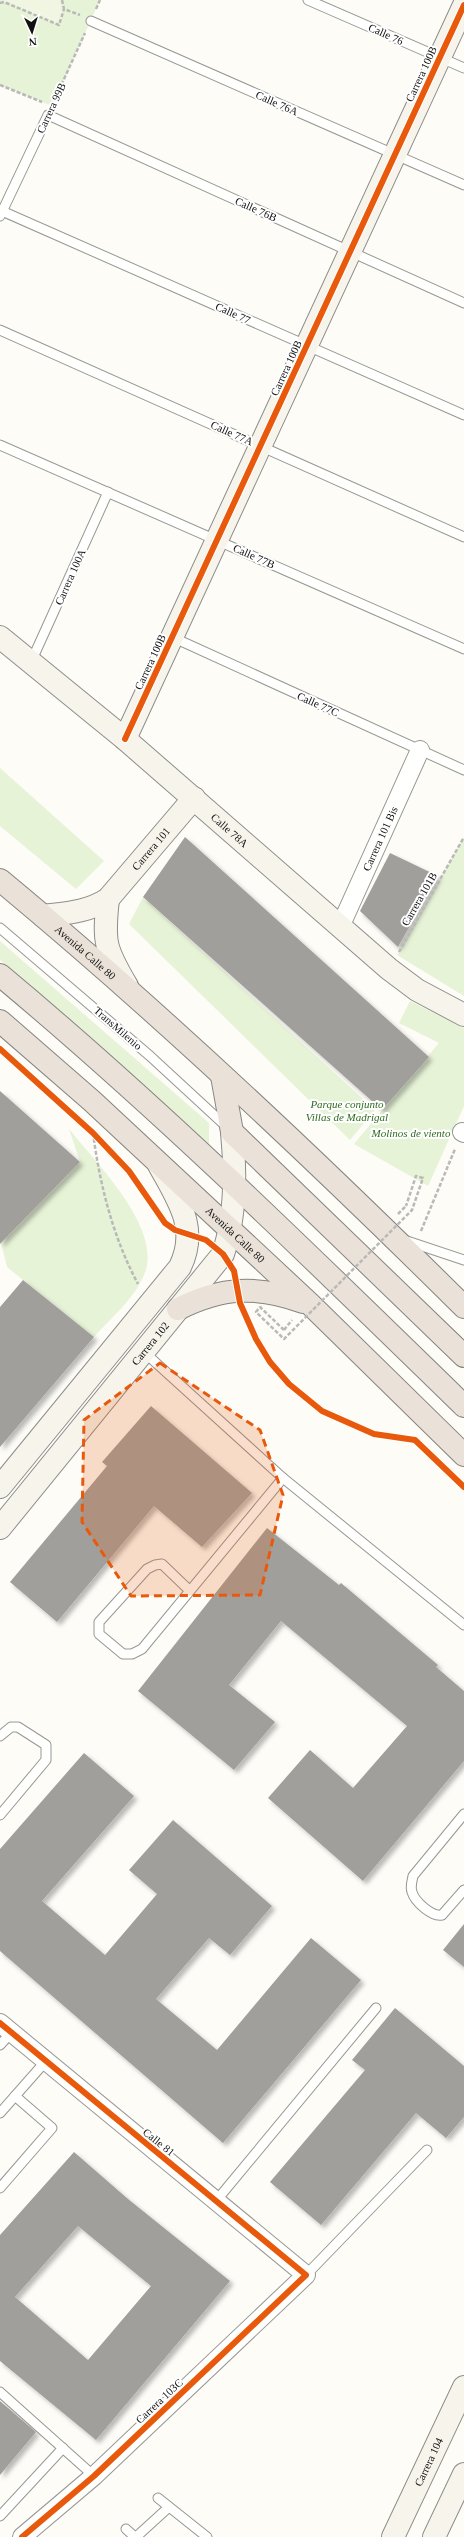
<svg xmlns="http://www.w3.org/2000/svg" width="464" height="2537" viewBox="0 0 464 2537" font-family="Georgia,serif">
<defs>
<filter id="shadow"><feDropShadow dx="3.5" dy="3.5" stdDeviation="2" flood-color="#0004"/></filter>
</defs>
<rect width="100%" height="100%" fill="#fdfcf7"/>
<g fill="#e7f3d7">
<polygon points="0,0 100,0 52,106 0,85"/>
<polygon points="0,768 104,861 76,889 0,826"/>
<polygon points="464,837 464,996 397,955"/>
<polygon points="143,897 375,1110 350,1140 129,924"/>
<polygon points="0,941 209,1123 209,1144 0,960"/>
<polygon points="410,1001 464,1028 464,1106 428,1186 354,1144 439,1043 399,1023"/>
<path d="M 69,1129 C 96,1163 164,1229 144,1275 C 134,1299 111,1318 94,1337 L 7,1267 L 1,1243 L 80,1162 Z"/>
</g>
<polygon fill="#f0f6e1" points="4,0 60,0 63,15 59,25 5,2"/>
<g fill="#a19f9c" fill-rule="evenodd" filter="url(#shadow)">
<polygon points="185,837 429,1057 382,1110 143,897"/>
<polygon points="390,853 438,876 398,947 360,911"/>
<polygon points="0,1091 80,1162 0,1244"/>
<polygon points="23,1280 94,1337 0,1447 0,1307"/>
<polygon points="151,1406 252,1493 202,1547 154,1506 57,1622 10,1582 107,1466 102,1462"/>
<polygon points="267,1528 339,1585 341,1583 438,1665 436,1667 464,1691 464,1761 363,1881 268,1798 310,1750 353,1788 407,1726 281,1621 229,1685 275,1722 234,1770 138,1691"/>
<polygon points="84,1753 134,1796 42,1901 105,1955 157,1894 129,1870 173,1820 272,1906 230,1955 209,1938 156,1999 217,2050 311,1938 361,1980 223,2143 0,1951 0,1849"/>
<polygon points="464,1924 464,1967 443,1950"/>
<polygon points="395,2008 464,2066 464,2117 446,2138 416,2113 321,2225 270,2182 365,2070 352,2060"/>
<path d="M 74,2152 L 128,2199 L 230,2281 L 96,2440 L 0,2361 L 0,2235 ZM 78,2226 L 151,2286 L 88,2360 L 15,2297 Z"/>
<polygon points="0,2401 36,2432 0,2475"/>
</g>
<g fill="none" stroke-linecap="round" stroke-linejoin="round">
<g stroke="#979795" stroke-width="11">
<g id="lane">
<polyline points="308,0 464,68"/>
<polyline points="91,21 464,185"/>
<polyline points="2,211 464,415"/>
<polyline points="0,216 48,115 464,303"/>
<polyline points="0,330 464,537"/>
<polyline points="0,445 464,649"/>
<polyline points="172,637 464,770"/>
<polyline points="31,662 108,492"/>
<polyline points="0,928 150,1056 228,1128"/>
<polyline points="404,1240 464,1260"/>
<polyline points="144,1352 283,1478 464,1625"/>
<polyline points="189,1590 162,1564 155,1565 147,1569 99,1622 99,1634 123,1654 132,1654 142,1649 283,1478"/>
<polyline points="0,1736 11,1727 18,1727 46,1745 46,1760 0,1815"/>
<path d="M 464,1814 L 413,1876 C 412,1882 410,1886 412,1892 C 415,1902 432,1917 442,1915 L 464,1890"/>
<polyline points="0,2045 11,2033"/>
<polyline points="0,2113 45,2062"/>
<polyline points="0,2188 52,2128 15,2096"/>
<polyline points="216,2201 376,2008"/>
<polyline points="306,2275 427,2150"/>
<polyline points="0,2392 94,2476"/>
<polyline points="158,2498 207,2537"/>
<polyline points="0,2516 63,2448"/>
<polyline points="126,2529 135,2537"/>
<polyline points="136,2537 169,2507"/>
</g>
</g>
<g stroke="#979795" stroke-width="20">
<g id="street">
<path id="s1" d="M 340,927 L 420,750"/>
<polyline points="462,1132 464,1133"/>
<polyline points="0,2023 306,2275 94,2476 22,2537"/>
</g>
</g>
<g stroke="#8e8d8b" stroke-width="24">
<g id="secondary">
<path id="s2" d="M 0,637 L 125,739 L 389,969 L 417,990 L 464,1015"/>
<polyline points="125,739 464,5"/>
<path d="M 108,899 C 103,942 105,949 127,986"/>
<path id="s3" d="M 43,916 C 67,913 88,912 108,899 L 194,798"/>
<path d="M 0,1487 L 180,1267 C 199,1228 178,1200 159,1165"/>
<path id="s4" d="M 0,1528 L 223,1254 C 236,1216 236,1173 232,1132"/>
<path id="s5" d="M 393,2537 L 464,2387"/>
<polyline points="434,2537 464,2474"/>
</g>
</g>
<g stroke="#858482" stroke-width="24">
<g id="highway">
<path id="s6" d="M 0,880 C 162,1014 315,1159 464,1307"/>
<path d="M 0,975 C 162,1110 313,1259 464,1406"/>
<path id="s7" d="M 0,1021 L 92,1101 L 311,1305 L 464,1455"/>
<polyline points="222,1076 232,1132 464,1356"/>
<path d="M 178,1309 C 222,1287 257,1285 303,1302"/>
</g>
</g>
<g stroke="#b9b9b8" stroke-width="2.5" stroke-dasharray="4 2" stroke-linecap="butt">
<polyline points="62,0 64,9 80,15"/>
<polyline points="0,3 4,2 59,25 64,9"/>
<polyline points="96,9 100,0"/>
<polyline points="0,85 42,102"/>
<polyline points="54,101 85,33"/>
<polyline points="399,952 464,837"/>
<path d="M 93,1133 C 100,1186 113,1237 138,1284"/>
<polyline points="398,1214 406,1206"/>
<polyline points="421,1231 455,1149"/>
<polyline points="284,1330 292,1320"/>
</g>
<use href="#lane" stroke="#fffffe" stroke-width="9"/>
<use href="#street" stroke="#fffffe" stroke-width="18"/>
<use href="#secondary" stroke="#f6f4eb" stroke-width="22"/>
<use href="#highway" stroke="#eae1d8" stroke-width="22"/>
<polyline stroke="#b9b9b8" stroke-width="2.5" stroke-dasharray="4 2" stroke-linecap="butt" points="284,1330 260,1307 256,1312 284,1339 412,1210 423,1178 416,1176 406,1206"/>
<g stroke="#fff" stroke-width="8">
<g id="cycleway">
<polyline points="125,739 464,5"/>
<polyline points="0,1049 93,1133 129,1171 165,1223 175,1230 206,1240 223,1254 234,1271 240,1303 256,1339 270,1362 289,1384 322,1411 374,1434 415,1440 464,1487"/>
<polyline points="0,2023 306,2275 94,2476 22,2537"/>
</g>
</g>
<use href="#cycleway" stroke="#e8590c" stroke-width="6"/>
</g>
<path fill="#e8590c" fill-opacity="0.2" stroke="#e8590c" stroke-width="3" stroke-dasharray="8 5" stroke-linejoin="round" d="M 160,1363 L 260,1430 L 283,1495 L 260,1595 L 131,1596 L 82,1522 L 84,1420 Z"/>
<g text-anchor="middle" stroke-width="4" stroke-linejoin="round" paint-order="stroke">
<g font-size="11" fill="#111" stroke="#fff">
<text transform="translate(386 34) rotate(24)" y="4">Calle 76</text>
<text transform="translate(421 74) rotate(-65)" y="4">Carrera 100B</text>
<text transform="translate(277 103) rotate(24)" y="4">Calle 76A</text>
<text transform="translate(51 108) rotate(-65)" y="4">Carrera 99B</text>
<text transform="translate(256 209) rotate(24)" y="4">Calle 76B</text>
<text transform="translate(233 313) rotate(24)" y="4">Calle 77</text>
<text transform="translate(286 368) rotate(-65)" y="4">Carrera 100B</text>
<text transform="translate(232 433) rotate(24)" y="4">Calle 77A</text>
<text transform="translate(254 556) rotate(24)" y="4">Calle 77B</text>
<text transform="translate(70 577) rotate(-66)" y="4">Carrera 100A</text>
<text transform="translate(150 662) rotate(-65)" y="4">Carrera 100B</text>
<text transform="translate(318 704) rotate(24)" y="4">Calle 77C</text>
<text dy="4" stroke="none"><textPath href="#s2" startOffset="300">Calle 78A</textPath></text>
<text dy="4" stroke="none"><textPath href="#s1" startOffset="97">Carrera 101 Bis</textPath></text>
<text dy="4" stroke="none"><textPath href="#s3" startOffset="134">Carrera 101</textPath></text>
<text transform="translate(419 899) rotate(-60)" y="4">Carrera 101B</text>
<text dy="4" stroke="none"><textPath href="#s6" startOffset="112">Avenida Calle 80</textPath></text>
<text transform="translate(118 1028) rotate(41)" y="4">TransMilenio</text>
<text dy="4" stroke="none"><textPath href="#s7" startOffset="318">Avenida Calle 80</textPath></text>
<text dy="4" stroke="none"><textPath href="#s4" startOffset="238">Carrera 102</textPath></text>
<text transform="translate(159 2142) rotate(39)" y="4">Calle 81</text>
<text transform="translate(159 2401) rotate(-43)" y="4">Carrera 103C</text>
<text dy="4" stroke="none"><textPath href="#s5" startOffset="83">Carrera 104</textPath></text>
</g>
<g font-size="11" font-style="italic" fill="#2f6b1f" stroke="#fff">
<text x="347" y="1108">Parque conjunto<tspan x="347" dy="13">Villas de Madrigal</tspan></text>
<text x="411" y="1137">Molinos de viento</text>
</g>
</g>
<g transform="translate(32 32) rotate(176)" stroke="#ffffff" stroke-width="3" paint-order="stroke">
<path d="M0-3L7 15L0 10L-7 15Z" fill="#111111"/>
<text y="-6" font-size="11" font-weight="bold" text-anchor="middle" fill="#111111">N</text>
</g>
</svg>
